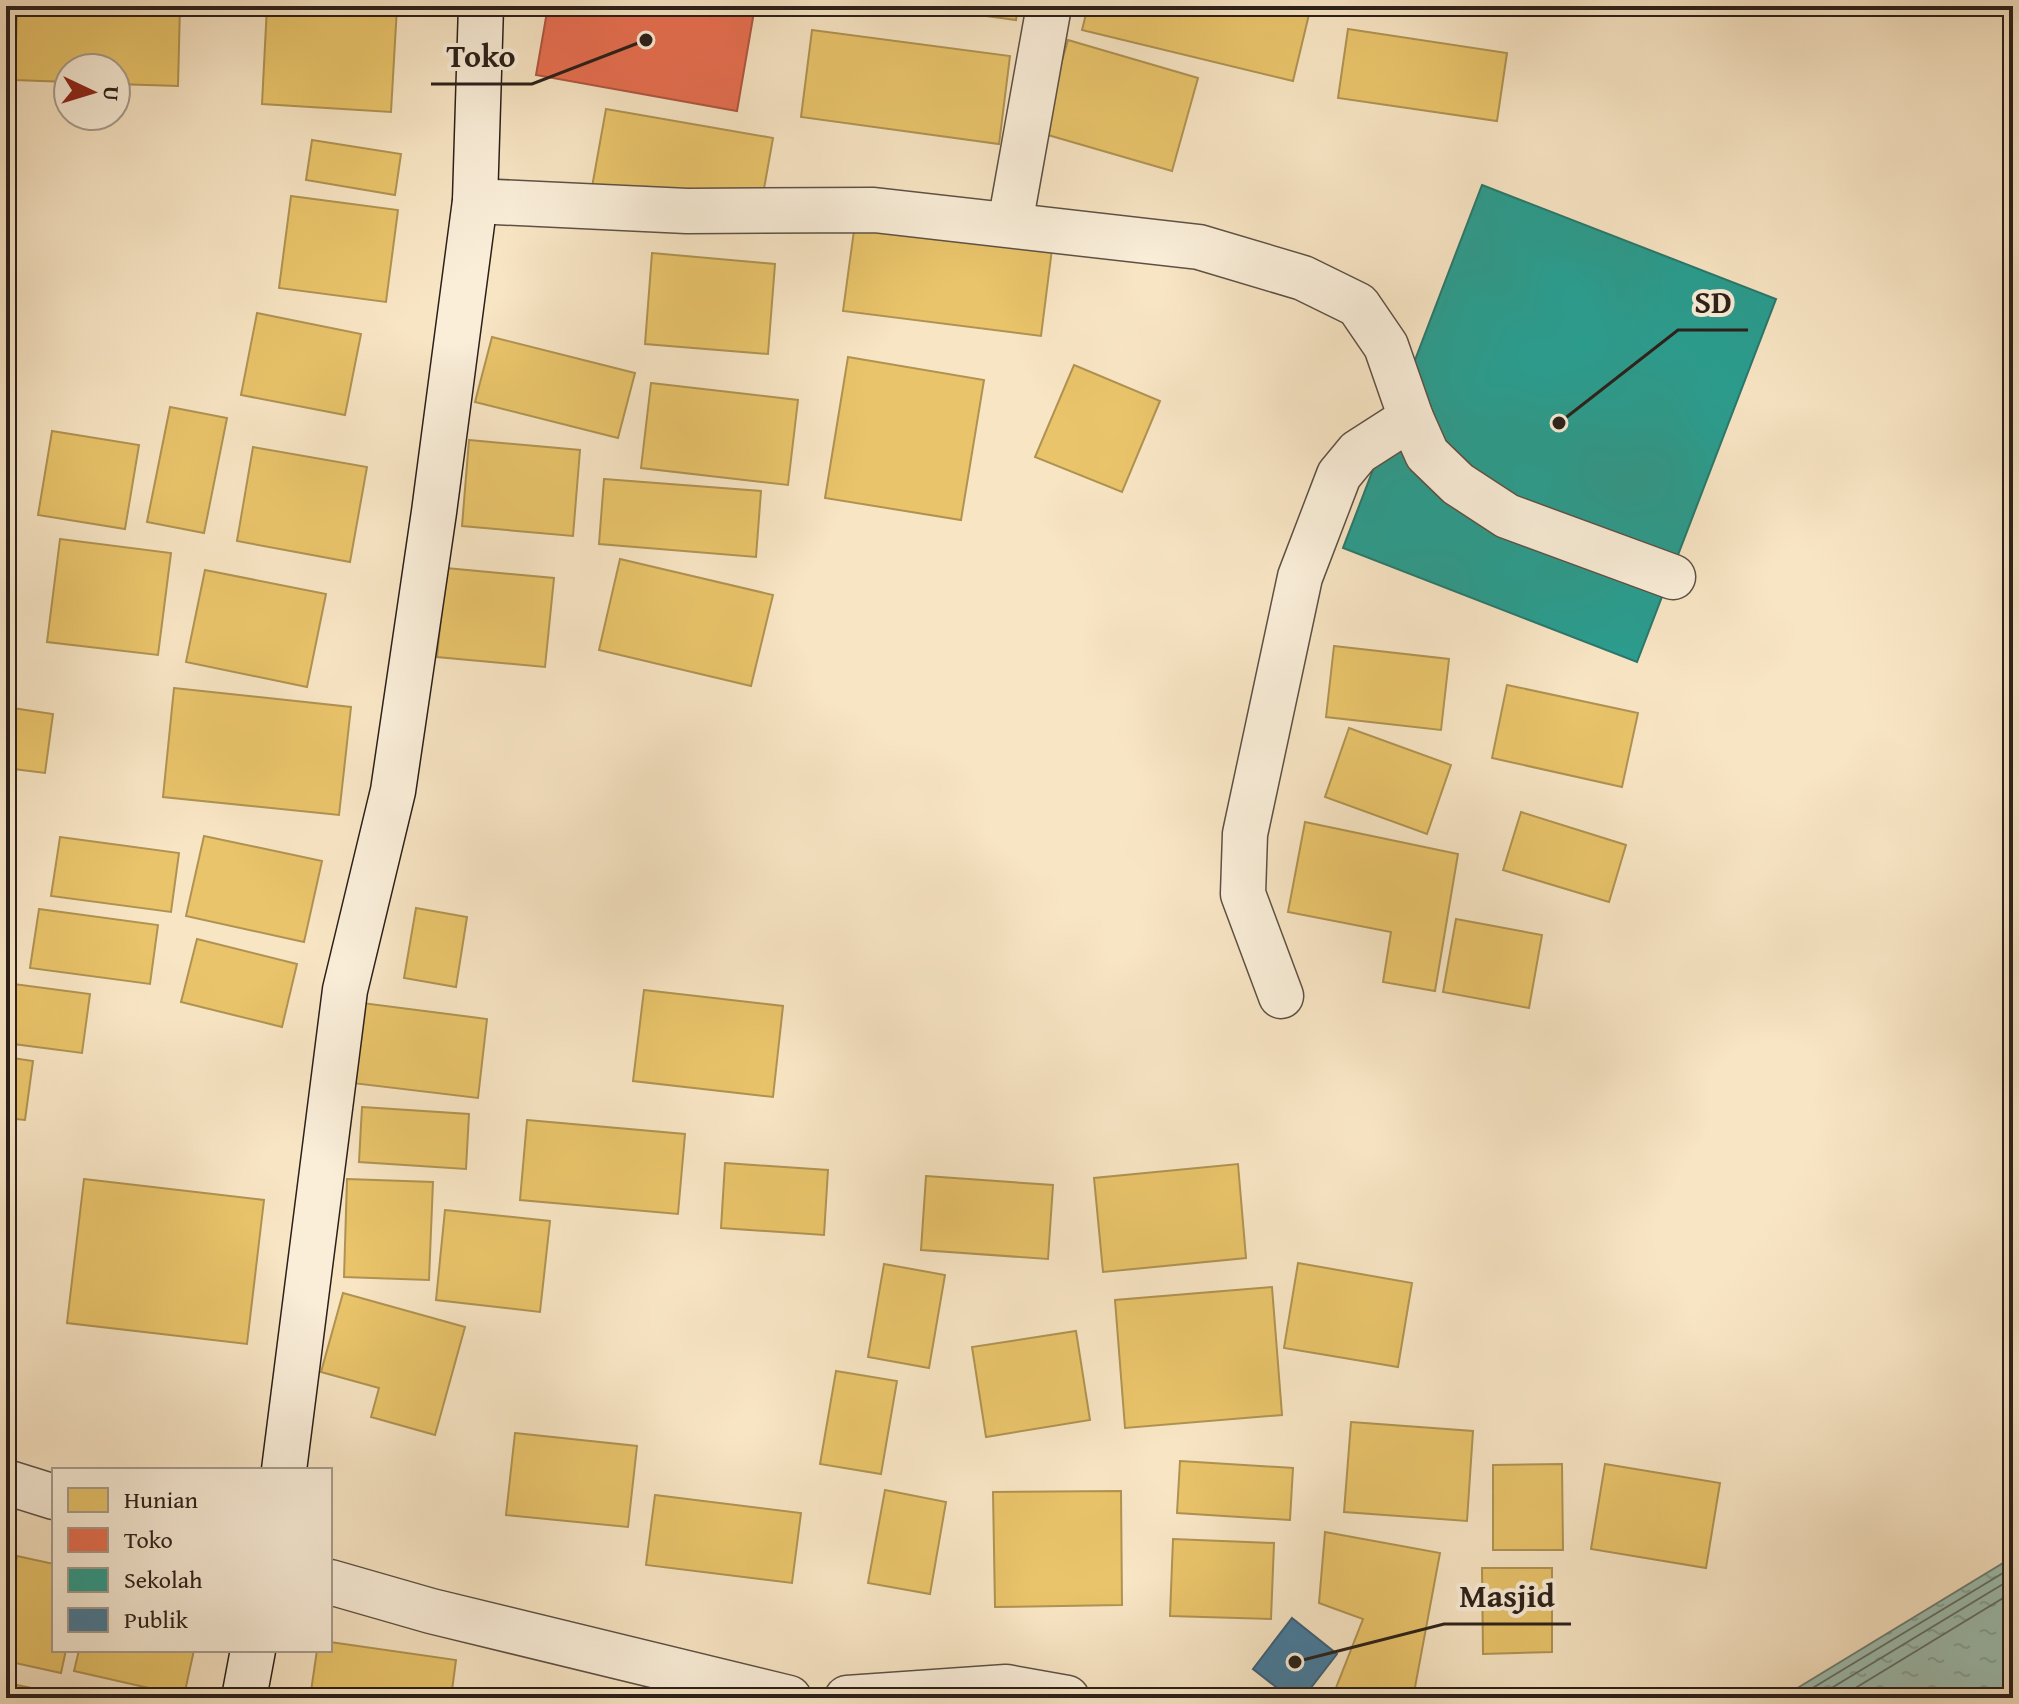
<svg xmlns="http://www.w3.org/2000/svg" width="2019" height="1704" viewBox="0 0 2019 1704" font-family="'Gentium Book Plus',serif">
<defs>
<pattern id="water-ripples" width="26" height="14" patternUnits="userSpaceOnUse" patternTransform="scale(2)"><rect width="26" height="14" fill="#9dbfb2"/><path d="M2 4q2-2 4 0t4 0M15 11q2-2 4 0t4 0" fill="none" stroke="#87a498"/></pattern>
</defs>
<rect width="100%" height="100%" fill="#f8e5c4"/>
<filter id="stains"><feTurbulence type="fractalNoise" baseFrequency=".0025" numOctaves="4"/><feColorMatrix values="0 0 0 0 .2 0 0 0 0 .09 0 0 0 0 .02 0 0 0 .5 -.17"/></filter>
<radialGradient id="worn" r=".72"><stop offset=".6" stop-color="#630" stop-opacity="0"/><stop offset="1" stop-color="#630" stop-opacity=".3"/></radialGradient>
<polygon fill="url(#water-ripples)" stroke="#6f7f75" stroke-width="2" points="2013,1557 2013,1698 1781,1698"/>
<g fill="#e9c46a" stroke="#b09352" stroke-width="2">
<polygon points="17,6 180,6 178,86 116,84 116,68 68,68 68,82 15,80"/>
<polygon points="267,6 397,7 391,112 262,104"/>
<polygon points="914,6 1018,6 1016,20"/>
<polygon points="1088,6 1311,6 1293,81 1082,30"/>
<polygon points="1348,29 1507,53 1497,121 1338,98"/>
<polygon points="812,30 1010,56 999,144 801,117"/>
<polygon points="1068,40 1198,78 1172,171 1041,133"/>
<polygon points="606,109 773,138 759,217 592,187"/>
<polygon points="312,140 401,154 395,195 306,180"/>
<polygon points="291,196 398,210 386,302 279,288"/>
<polygon points="855,223 1052,249 1041,336 843,311"/>
<polygon points="652,253 775,264 768,354 645,344"/>
<polygon points="257,313 361,334 345,415 241,395"/>
<polygon points="492,337 635,373 618,438 475,402"/>
<polygon points="848,357 984,380 961,520 825,498"/>
<polygon points="1074,365 1160,401 1122,492 1035,457"/>
<polygon points="651,383 798,400 788,485 641,468"/>
<polygon points="170,407 227,418 204,533 147,522"/>
<polygon points="52,431 139,445 125,529 38,515"/>
<polygon points="469,440 580,450 573,536 462,526"/>
<polygon points="253,447 367,467 350,562 237,541"/>
<polygon points="604,479 761,491 756,557 599,544"/>
<polygon points="60,539 171,553 158,655 47,642"/>
<polygon points="620,559 773,595 751,686 599,650"/>
<polygon points="446,568 554,578 545,667 437,657"/>
<polygon points="205,570 326,594 307,687 186,662"/>
<polygon points="1334,646 1449,659 1441,730 1326,717"/>
<polygon points="1507,685 1638,713 1622,787 1492,758"/>
<polygon points="174,688 351,707 339,815 163,797"/>
<polygon points="6,707 53,714 45,773 6,768"/>
<polygon points="1349,728 1451,765 1427,834 1325,797"/>
<polygon points="1521,812 1626,845 1609,902 1503,870"/>
<polygon points="1305,822 1458,854 1435,991 1383,982 1391,932 1288,912"/>
<polygon points="6,827 11,827 6,866"/>
<polygon points="204,836 322,861 304,942 186,916"/>
<polygon points="60,837 179,853 171,912 51,896"/>
<polygon points="416,908 467,917 456,987 404,978"/>
<polygon points="39,909 158,925 150,984 30,968"/>
<polygon points="6,911 12,912 6,959"/>
<polygon points="1456,919 1542,935 1529,1008 1443,992"/>
<polygon points="197,939 297,964 282,1027 181,1002"/>
<polygon points="6,983 90,994 82,1053 6,1043"/>
<polygon points="644,990 783,1006 773,1097 633,1081"/>
<polygon points="362,1003 487,1019 478,1098 352,1083"/>
<polygon points="6,1057 33,1061 25,1120 6,1118"/>
<polygon points="362,1107 469,1114 466,1169 359,1162"/>
<polygon points="527,1120 685,1134 678,1214 520,1200"/>
<polygon points="725,1163 828,1170 824,1235 721,1228"/>
<polygon points="1238,1164 1246,1258 1103,1272 1094,1178"/>
<polygon points="926,1176 1053,1185 1048,1259 921,1250"/>
<polygon points="84,1179 264,1200 247,1344 67,1323"/>
<polygon points="347,1179 433,1182 429,1280 344,1277"/>
<polygon points="445,1210 550,1221 540,1312 436,1300"/>
<polygon points="1298,1263 1412,1283 1398,1367 1284,1348"/>
<polygon points="884,1264 945,1275 929,1368 868,1357"/>
<polygon points="1272,1287 1282,1415 1125,1428 1115,1300"/>
<polygon points="343,1293 465,1327 435,1435 371,1417 379,1388 321,1372"/>
<polygon points="1076,1331 1090,1420 986,1437 972,1347"/>
<polygon points="836,1371 897,1381 881,1474 820,1464"/>
<polygon points="1351,1422 1473,1431 1467,1521 1344,1512"/>
<polygon points="515,1433 637,1446 628,1527 506,1515"/>
<polygon points="1180,1461 1293,1468 1290,1520 1177,1513"/>
<polygon points="1562,1464 1563,1550 1493,1550 1493,1465"/>
<polygon points="1605,1464 1720,1483 1706,1568 1591,1549"/>
<polygon points="885,1490 946,1502 930,1594 868,1583"/>
<polygon points="1121,1491 1122,1605 995,1607 993,1492"/>
<polygon points="655,1495 801,1513 792,1583 646,1565"/>
<polygon points="1325,1532 1440,1553 1413,1698 1332,1698 1363,1619 1319,1603"/>
<polygon points="1173,1539 1274,1543 1271,1619 1170,1616"/>
<polygon points="17,1556 54,1564 54,1650 66,1650 61,1673 6,1661 6,1608"/>
<polygon points="1482,1568 1552,1568 1552,1652 1483,1654"/>
<polygon points="330,1642 456,1660 451,1698 310,1698 317,1650 330,1650"/>
<polygon points="79,1650 194,1650 184,1696 74,1671"/>
<polygon points="12,1684 80,1698 9,1698"/>
</g>
<polygon fill="#e76f51" stroke="#af5740" stroke-width="2" points="548,6 755,6 737,111 536,75"/>
<polygon fill="#2a9d8f" stroke="#2a786c" stroke-width="2" points="1482,185 1776,299 1637,662 1343,548"/>
<polygon fill="#457b9d" stroke="#3d6076" stroke-width="2" points="1292,1618 1337,1654 1303,1698 1290,1698 1253,1669"/>
<g fill="none" stroke-linecap="round" stroke-linejoin="round">
<g stroke="#647066" stroke-width="2">
<polyline points="1796,1698 2013,1567"/>
<polyline points="1815,1698 2013,1578"/>
<polyline points="1839,1698 2013,1592"/>
</g>
<g stroke="#5e5144" stroke-width="47">
<g id="street">
<polyline points="475,201 687,211 874,210 1199,247 1303,278 1358,305 1386,346 1411,418 1427,454 1458,484 1507,516 1673,577"/>
<polyline points="1010,224 1049,6"/>
<polyline points="1281,996 1243,894 1245,834 1300,577 1339,475 1358,452 1411,418"/>
<polyline points="6,1482 54,1497"/>
<polyline points="330,1582 431,1611 789,1698"/>
<polyline points="847,1698 1006,1687 1067,1698"/>
</g>
</g>
<g stroke="#2b201a" stroke-width="47">
<g id="secondary">
<polyline points="284,1470 345,990 393,791 434,512 475,201 481,6"/>
<polyline points="244,1698 253,1650"/>
</g>
</g>
<use href="#street" stroke="#faeed9" stroke-width="44"/>
<use href="#secondary" stroke="#faeed9" stroke-width="44"/>
</g>
<path fill="none" stroke="#2b201a" stroke-width="3" d="M646 40L532 84H431M1559 423L1678 330H1748M1295 1662L1444 1624H1571"/>
<g fill="#2b201a" stroke="#faeed9" stroke-width="3">
<circle cx="646" cy="40" r="8"/>
<circle cx="1559" cy="423" r="8"/>
<circle cx="1295" cy="1662" r="8"/>
</g>
<g font-size="32" text-anchor="middle" font-weight="bold" fill="#2b201a" stroke="#faeed9" stroke-width="8" stroke-linejoin="round" paint-order="stroke">
<text x="481" y="67">Toko</text>
<text x="1713" y="313">SD</text>
<text x="1507" y="1607">Masjid</text>
</g>
<rect width="2019" height="1704" fill="none" stroke="#f8e5c4" stroke-width="32"/>
<rect x="8" y="8" width="2003" height="1688" fill="none" stroke="#2b201a" stroke-width="4"/>
<rect x="16" y="16" width="1987" height="1672" fill="none" stroke="#2b201a" stroke-width="2"/>
<rect x="52" y="1468" width="280" height="184" fill="#faeed9" stroke="#a79c8d" stroke-width="2"/>
<rect x="68" y="1488" width="40" height="24" fill="#e9c46a" stroke="#a79c8d" stroke-width="2"/>
<text x="124" y="1508" font-size="24" fill="#2b201a">Hunian</text>
<rect x="68" y="1528" width="40" height="24" fill="#e76f51" stroke="#a79c8d" stroke-width="2"/>
<text x="124" y="1548" font-size="24" fill="#2b201a">Toko</text>
<rect x="68" y="1568" width="40" height="24" fill="#2a9d8f" stroke="#a79c8d" stroke-width="2"/>
<text x="124" y="1588" font-size="24" fill="#2b201a">Sekolah</text>
<rect x="68" y="1608" width="40" height="24" fill="#457b9d" stroke="#a79c8d" stroke-width="2"/>
<text x="124" y="1628" font-size="24" fill="#2b201a">Publik</text>
<g transform="translate(92 92) rotate(94)"><circle r="38" fill="#faeed9" stroke="#a79c8d" stroke-width="2"/>
<path d="M0-6L14 30L0 20L-14 30Z" fill="#8f2418"/>
<text y="-12" font-size="22" font-weight="bold" text-anchor="middle" fill="#2b201a">U</text>
</g>
<rect width="100%" height="100%" filter="url(#stains)"/>
<rect width="100%" height="100%" fill="url(#worn)"/>
</svg>
